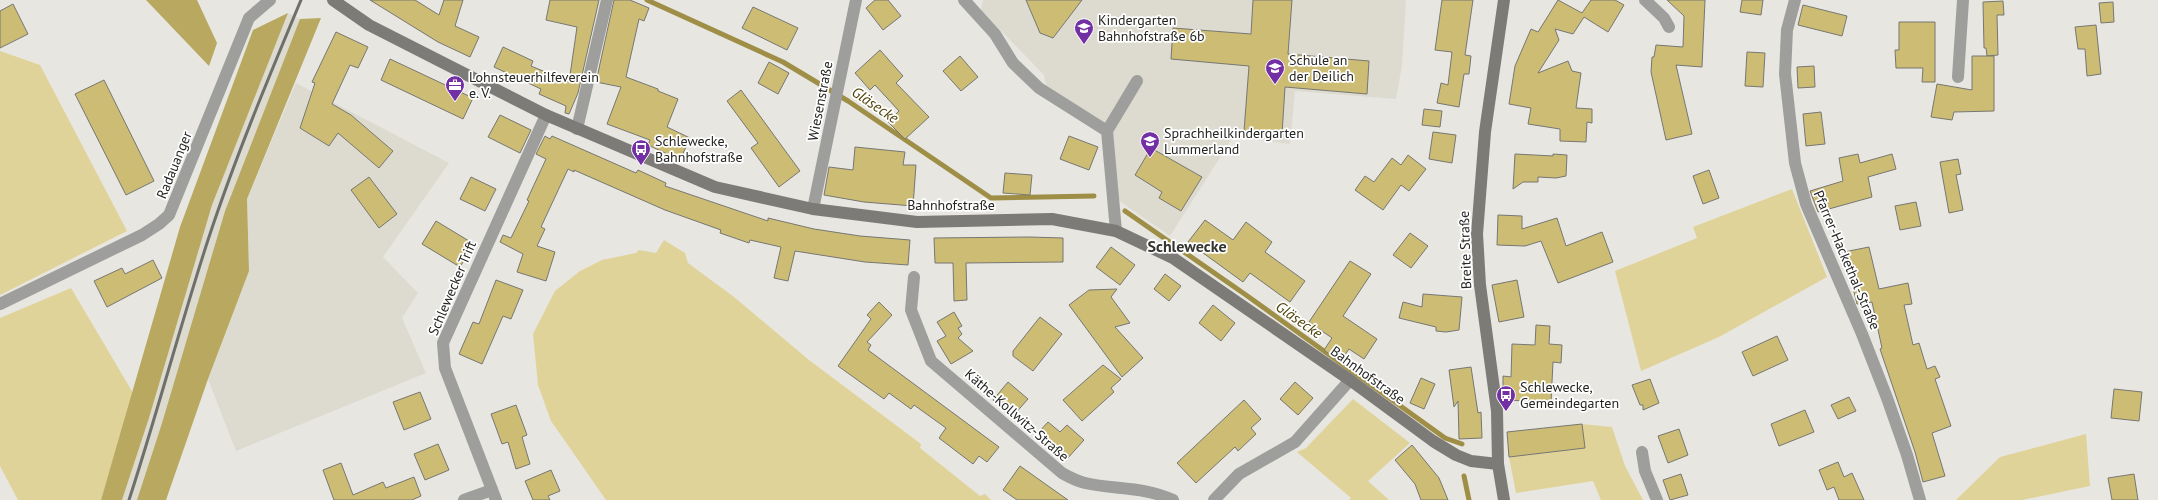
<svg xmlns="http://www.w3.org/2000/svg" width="2158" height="500" viewBox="0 0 2158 500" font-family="'PT Sans',sans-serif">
<rect width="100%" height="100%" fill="#e7e6e1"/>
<g fill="#dddbcf">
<polygon points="983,0 1406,0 1402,65 1396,99 1295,91 1290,144 1233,137 1170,236 1118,200 1112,132 1046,85 1044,75 981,10"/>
<polygon points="288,13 300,19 225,211 162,423 137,500 122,500 149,418 212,205"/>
<polygon points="296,83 449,163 383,257 418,293 402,318 426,373 236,451 208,379 249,271 247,199"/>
</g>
<g fill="#e0d399">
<polygon points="0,51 40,65 127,231 0,295"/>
<polygon points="1792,189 1827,277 1719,337 1641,371 1615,271 1697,238 1693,227"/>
<polygon points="664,240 685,253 688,263 734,297 809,360 921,444 920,448 980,496 985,494 991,500 606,500 551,421 538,385 533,334 555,291 580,271 602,260 636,253 639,250 656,253"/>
<polygon points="71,288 133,393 101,500 18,500 0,466 0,318"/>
<polygon points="1353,399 1410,443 1368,481 1389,500 1349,500 1351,498 1297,452 1306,448"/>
<polygon points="1582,424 1612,427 1625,466 1643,500 1601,500 1593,481 1516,493 1509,457 1584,448"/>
<polygon points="2086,434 2090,486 2022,500 1956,500 2000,457"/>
</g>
<g fill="#b9a860">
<polygon points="146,0 197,0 217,43 209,66"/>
<polygon points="288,13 212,205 149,418 122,500 101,500 180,227 253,30"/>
<polygon points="321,18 247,199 249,271 208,379 166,500 137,500 162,423 225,211 300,19"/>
</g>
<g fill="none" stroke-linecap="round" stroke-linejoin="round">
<g stroke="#9f8e45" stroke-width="5">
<polyline points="647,0 783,62 848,101 991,198 1094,196"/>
<polyline points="1125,211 1246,295 1445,438 1462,444"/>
<polyline points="1464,476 1469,500"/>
</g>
</g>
<g fill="#cdbc73" stroke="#777773">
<polygon points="370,0 415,0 439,15 444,0 463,0 455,26 479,37 470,57 438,42"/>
<polygon points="550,0 599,0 578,93 569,114 565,113 566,106 539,94 541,89 494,67 503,47 533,61 531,66 569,82 577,27 546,20"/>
<polygon points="614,0 630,0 649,8 644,21 639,19 626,77 658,89 658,91 678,99 667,127 690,138 680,160 648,145 650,140 607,124 621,87 596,82"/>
<polygon points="875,0 888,0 901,16 883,30 866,8"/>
<polygon points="1026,0 1082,0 1053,38 1040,33"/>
<polygon points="1253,0 1292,0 1288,54 1369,61 1367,94 1285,87 1282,134 1244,131 1249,66 1171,59 1173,28 1251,34"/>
<polygon points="1442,0 1473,0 1465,55 1471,56 1469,74 1464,74 1459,107 1437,103 1441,83 1448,85 1452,52 1435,50"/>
<polygon points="1558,0 1582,13 1591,0 1615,0 1624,5 1608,32 1584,17 1573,34 1555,29 1559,40 1538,73 1568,61 1572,71 1581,73 1576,108 1592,109 1592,123 1587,122 1586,142 1560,141 1560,129 1528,124 1531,108 1509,104 1515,66 1531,29 1538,32"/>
<polygon points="1667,0 1705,0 1702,67 1676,65 1692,134 1666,140 1651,72 1652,57 1654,57 1656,45 1683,47 1684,16"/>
<polygon points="1742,0 1763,0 1761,15 1740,12"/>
<polygon points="2003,1 2004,15 1997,15 1998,55 1987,56 1986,48 1984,48 1983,2"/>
<polygon points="2113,2 2114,22 2101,23 2099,3"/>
<polygon points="13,4 28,34 0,48 0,11"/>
<polygon points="1803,5 1847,16 1842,36 1798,25"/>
<polygon points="753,7 798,28 787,50 742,28"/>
<polygon points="1899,22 1935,22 1935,82 1922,82 1923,68 1896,68 1895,50 1899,50"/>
<polygon points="2096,25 2101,74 2087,76 2085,49 2078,49 2075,27"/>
<polygon points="336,32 368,47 358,68 350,65 332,104 351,115 393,151 379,168 338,133 329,146 300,128 315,83 312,82"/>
<polygon points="880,50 903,76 896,83 929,117 905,139 888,122 899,111 875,85 870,90 855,73"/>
<polygon points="1747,52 1765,53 1763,87 1745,86"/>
<polygon points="960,56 978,77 961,91 943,71"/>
<polygon points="1972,56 1994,56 1994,111 1954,112 1952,120 1931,117 1937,84 1972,90"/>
<polygon points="390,59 473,98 463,119 381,80"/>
<polygon points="769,62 789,73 778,94 758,83"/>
<polygon points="1814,66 1815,87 1798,88 1797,67"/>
<polygon points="104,80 154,181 126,195 75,94"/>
<polygon points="741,90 800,171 779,187 751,148 758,143 727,101"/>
<polygon points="1424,109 1442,111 1440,127 1422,125"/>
<polygon points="1821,112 1825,144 1806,146 1803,114"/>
<polygon points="500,115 531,130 520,153 488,137"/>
<polygon points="1433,132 1456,135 1452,163 1429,159"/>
<polygon points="545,136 550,139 552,136 636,173 638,170 666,183 665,186 768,221 768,218 814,229 860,236 910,240 908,265 865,262 795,251 788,281 774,278 781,247 750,240 749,243 720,233 721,230 665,210 574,170 574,172 568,169 541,227 545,229 537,246 555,252 546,281 517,272 523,254 500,242 503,235 511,238 529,201 527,200 546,159 536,154"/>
<polygon points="1069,136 1098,147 1089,170 1060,159"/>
<polygon points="855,147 905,152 903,165 916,165 913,206 864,202 824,195 829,167 853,170"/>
<polygon points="1151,148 1202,177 1181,211 1159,198 1162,192 1135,175"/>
<polygon points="1515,154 1553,156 1553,154 1567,155 1566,176 1556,178 1538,177 1538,182 1523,182 1513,189"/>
<polygon points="1858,154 1860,163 1892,154 1896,169 1868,177 1872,197 1818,212 1810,191 1843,181 1839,158"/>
<polygon points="1408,155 1426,169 1409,191 1401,185 1383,210 1355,190 1365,176 1374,182 1392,158 1401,165"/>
<polygon points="1958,159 1961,174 1956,175 1963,210 1949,213 1940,162"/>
<polygon points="1709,170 1719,198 1703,204 1693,176"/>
<polygon points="1005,173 1032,175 1030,195 1003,193"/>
<polygon points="369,177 397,214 379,228 351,190"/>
<polygon points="471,177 496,189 485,211 460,199"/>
<polygon points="1916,202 1921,226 1900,230 1895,206"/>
<polygon points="1498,215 1522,216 1522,229 1557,218 1566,246 1602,232 1613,262 1558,283 1541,241 1525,246 1497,245"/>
<polygon points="1205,220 1233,240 1246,222 1272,242 1265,252 1305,281 1290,302 1250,273 1243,282 1188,242"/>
<polygon points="436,221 474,244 460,267 422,244"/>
<polygon points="1410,233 1428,246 1411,268 1393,255"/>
<polygon points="1029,237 1063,238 1063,262 966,263 967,300 954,301 953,263 935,263 934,238"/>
<polygon points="1111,247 1135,265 1120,285 1096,267"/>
<polygon points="1869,247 1879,289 1908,283 1912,304 1904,305 1913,345 1919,343 1927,369 1935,366 1940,377 1935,379 1951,426 1932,433 1945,476 1923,482 1915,452 1880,349 1882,348 1872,302 1857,304 1844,252"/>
<polygon points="153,260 162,278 107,307 94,281 122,268 125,274"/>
<polygon points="1350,261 1371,274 1343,316 1377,339 1364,359 1349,349 1340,362 1324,350 1332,338 1309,322"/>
<polygon points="1165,274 1181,286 1169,301 1154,289"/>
<polygon points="496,280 523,290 511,319 503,316 482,364 459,354 473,322 479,324"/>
<polygon points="1517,280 1524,317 1499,322 1492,285"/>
<polygon points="1117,289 1111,297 1130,323 1115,327 1143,358 1122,377 1069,305 1089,290"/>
<polygon points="1423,294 1462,297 1459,330 1446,332 1436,331 1436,327 1399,318 1403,302 1422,307"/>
<polygon points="879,302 892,315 867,342 871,345 868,350 999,447 987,462 979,456 973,464 939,438 946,428 914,405 911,409 889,393 884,399 838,366 871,319 867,315"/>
<polygon points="1213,305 1235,323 1221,341 1199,323"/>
<polygon points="954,312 962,326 958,328 962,334 958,338 973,351 951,364 937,341 946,336 937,322"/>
<polygon points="1040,317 1062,334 1033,371 1013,356 1013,351"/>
<polygon points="1536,325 1550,326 1549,344 1562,345 1561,363 1553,362 1551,402 1503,400 1503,376 1511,377 1512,344 1535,345"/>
<polygon points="1777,336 1788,360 1753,376 1742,352"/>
<polygon points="1103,365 1121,379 1111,388 1114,392 1082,421 1063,400"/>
<polygon points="1471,367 1478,413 1481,412 1482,438 1459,439 1458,401 1454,407 1449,370"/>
<polygon points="1421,378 1435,384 1424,409 1410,403"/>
<polygon points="1650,379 1659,403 1643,410 1643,405 1640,405 1632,385"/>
<polygon points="1008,382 1028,399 1012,417 993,400"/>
<polygon points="1295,382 1313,398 1298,415 1280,399"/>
<polygon points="2114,389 2142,392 2139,421 2111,418"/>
<polygon points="420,392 431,419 404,430 393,402"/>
<polygon points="1849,397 1856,411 1838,419 1831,405"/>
<polygon points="1244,400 1261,419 1251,428 1256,434 1238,451 1235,447 1196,483 1177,463"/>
<polygon points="516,405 527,435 522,437 530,464 516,469 508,442 502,444 491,414"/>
<polygon points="1805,410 1814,432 1779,446 1771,424"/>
<polygon points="1048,422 1060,432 1067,425 1084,440 1067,459 1038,433"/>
<polygon points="1582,424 1585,448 1509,457 1507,432"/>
<polygon points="1679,429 1688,455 1668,463 1658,436"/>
<polygon points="438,444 449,470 425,480 414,454"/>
<polygon points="1412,445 1439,478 1448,500 1421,500 1415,484 1395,460"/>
<polygon points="1838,462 1844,477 1852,473 1864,500 1839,500 1834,487 1827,490 1819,470"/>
<polygon points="341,463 353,495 383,482 386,488 414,477 421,496 412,500 334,500 323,470"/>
<polygon points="1020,466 1051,488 1068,500 1017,500 1003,490"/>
<polygon points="551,470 560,491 548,496 550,500 533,500 525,481"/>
<polygon points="1681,474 1688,495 1670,500 1663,480"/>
<polygon points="2134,474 2138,500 2112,500 2108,478"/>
</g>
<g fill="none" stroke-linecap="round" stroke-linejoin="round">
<g stroke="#9e9e9c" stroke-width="12">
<polyline points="964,0 995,34 1013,63 1039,88 1107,131"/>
<polyline points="1645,0 1664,18 1669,27"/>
<polyline points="1795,0 1787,30 1785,74 1795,163 1806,204 1862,334 1887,398 1907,455 1920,500"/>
<polyline points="1958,77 1963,0"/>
<polyline points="577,129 607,0"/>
<polyline points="813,209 856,0"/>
<polyline points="1116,231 1107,131 1137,81"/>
<path d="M 914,277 L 911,310 L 931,361 L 1062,473 C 1069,477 1077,481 1085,483 C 1115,490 1143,486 1173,500"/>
<polyline points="0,304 142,235 159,224 169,215 249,18 270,0"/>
<polyline points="1642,452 1645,471 1657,500"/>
<polyline points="464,500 492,490"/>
<polyline points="496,500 445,368 443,343 546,115"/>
<polyline points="1214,500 1239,474 1295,442 1350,380"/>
</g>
<g stroke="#7c7b78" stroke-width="12">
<polyline points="333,0 369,25 546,115 715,187 813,209 917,222 1052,219 1116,231 1173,258 1350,380 1433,441 1456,455 1471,461 1498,464"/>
<polyline points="1504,500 1498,464 1497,411 1480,285 1477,234 1485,132 1504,0"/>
</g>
<path stroke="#6f6f6b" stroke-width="3" d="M 129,500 C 157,414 180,326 208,240 C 235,158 268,79 301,0"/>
</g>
<defs>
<g id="school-pin" transform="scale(1)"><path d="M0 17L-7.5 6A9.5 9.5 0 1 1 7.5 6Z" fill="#7230a4" stroke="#fff"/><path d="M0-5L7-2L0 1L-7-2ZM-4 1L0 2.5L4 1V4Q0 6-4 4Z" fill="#fff"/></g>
<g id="office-pin" transform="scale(1)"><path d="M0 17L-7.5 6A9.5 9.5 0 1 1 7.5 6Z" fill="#7230a4" stroke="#fff"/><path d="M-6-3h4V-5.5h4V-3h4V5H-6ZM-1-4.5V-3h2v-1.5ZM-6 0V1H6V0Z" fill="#fff"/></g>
<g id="bus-pin" transform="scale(1)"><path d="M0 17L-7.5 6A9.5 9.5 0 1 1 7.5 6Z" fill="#7230a4" stroke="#fff"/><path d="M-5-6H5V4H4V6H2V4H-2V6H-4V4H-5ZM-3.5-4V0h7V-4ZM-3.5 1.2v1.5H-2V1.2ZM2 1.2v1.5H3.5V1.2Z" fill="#fff"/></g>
</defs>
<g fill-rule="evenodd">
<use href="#school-pin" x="1084" y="28"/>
<use href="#school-pin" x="1275" y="68"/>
<use href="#office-pin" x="455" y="85"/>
<use href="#school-pin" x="1150" y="141"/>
<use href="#bus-pin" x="641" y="149"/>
<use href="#bus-pin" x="1506" y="395"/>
</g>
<g text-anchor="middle" stroke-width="3.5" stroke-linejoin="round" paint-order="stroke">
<g font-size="14" fill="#252523" stroke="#fff" text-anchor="start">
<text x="1098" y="25">Kindergarten<tspan x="1098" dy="16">Bahnhofstraße 6b</tspan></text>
<text x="1289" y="65">Schule an<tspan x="1289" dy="16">der Deilich</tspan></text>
<text x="469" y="82">Lohnsteuerhilfeverein<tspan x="469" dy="16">e. V.</tspan></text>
<text x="1164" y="138">Sprachheilkindergarten<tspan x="1164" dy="16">Lummerland</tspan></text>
<text x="655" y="146">Schlewecke,<tspan x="655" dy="16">Bahnhofstraße</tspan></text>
<text x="1520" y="392">Schlewecke,<tspan x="1520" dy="16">Gemeindegarten</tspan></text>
</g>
<g font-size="14" fill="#252523" stroke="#fff">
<text transform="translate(820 101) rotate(-79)" y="5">Wiesenstraße</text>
<text transform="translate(174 165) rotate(-68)" y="5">Radauanger</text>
<text x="951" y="210">Bahnhofstraße</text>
<text transform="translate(1465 250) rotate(-92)" y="5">Breite Straße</text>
<text transform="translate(1847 260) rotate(67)" y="5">Pfarrer-Hackethal-Straße</text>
<text transform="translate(452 288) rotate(-67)" y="5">Schlewecker Trift</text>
<text transform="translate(1368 375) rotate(36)" y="5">Bahnhofstraße</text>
<text transform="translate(1017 415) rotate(41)" y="5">Käthe-Kollwitz-Straße</text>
</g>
<g font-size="15" font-style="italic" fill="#4f4307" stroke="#fff">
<text transform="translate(875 105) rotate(34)" y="5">Gläsecke</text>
<text transform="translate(1299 320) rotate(35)" y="5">Gläsecke</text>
</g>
<g font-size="16" font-weight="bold" fill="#343430" stroke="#fff">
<text x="1187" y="252">Schlewecke</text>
</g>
</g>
</svg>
